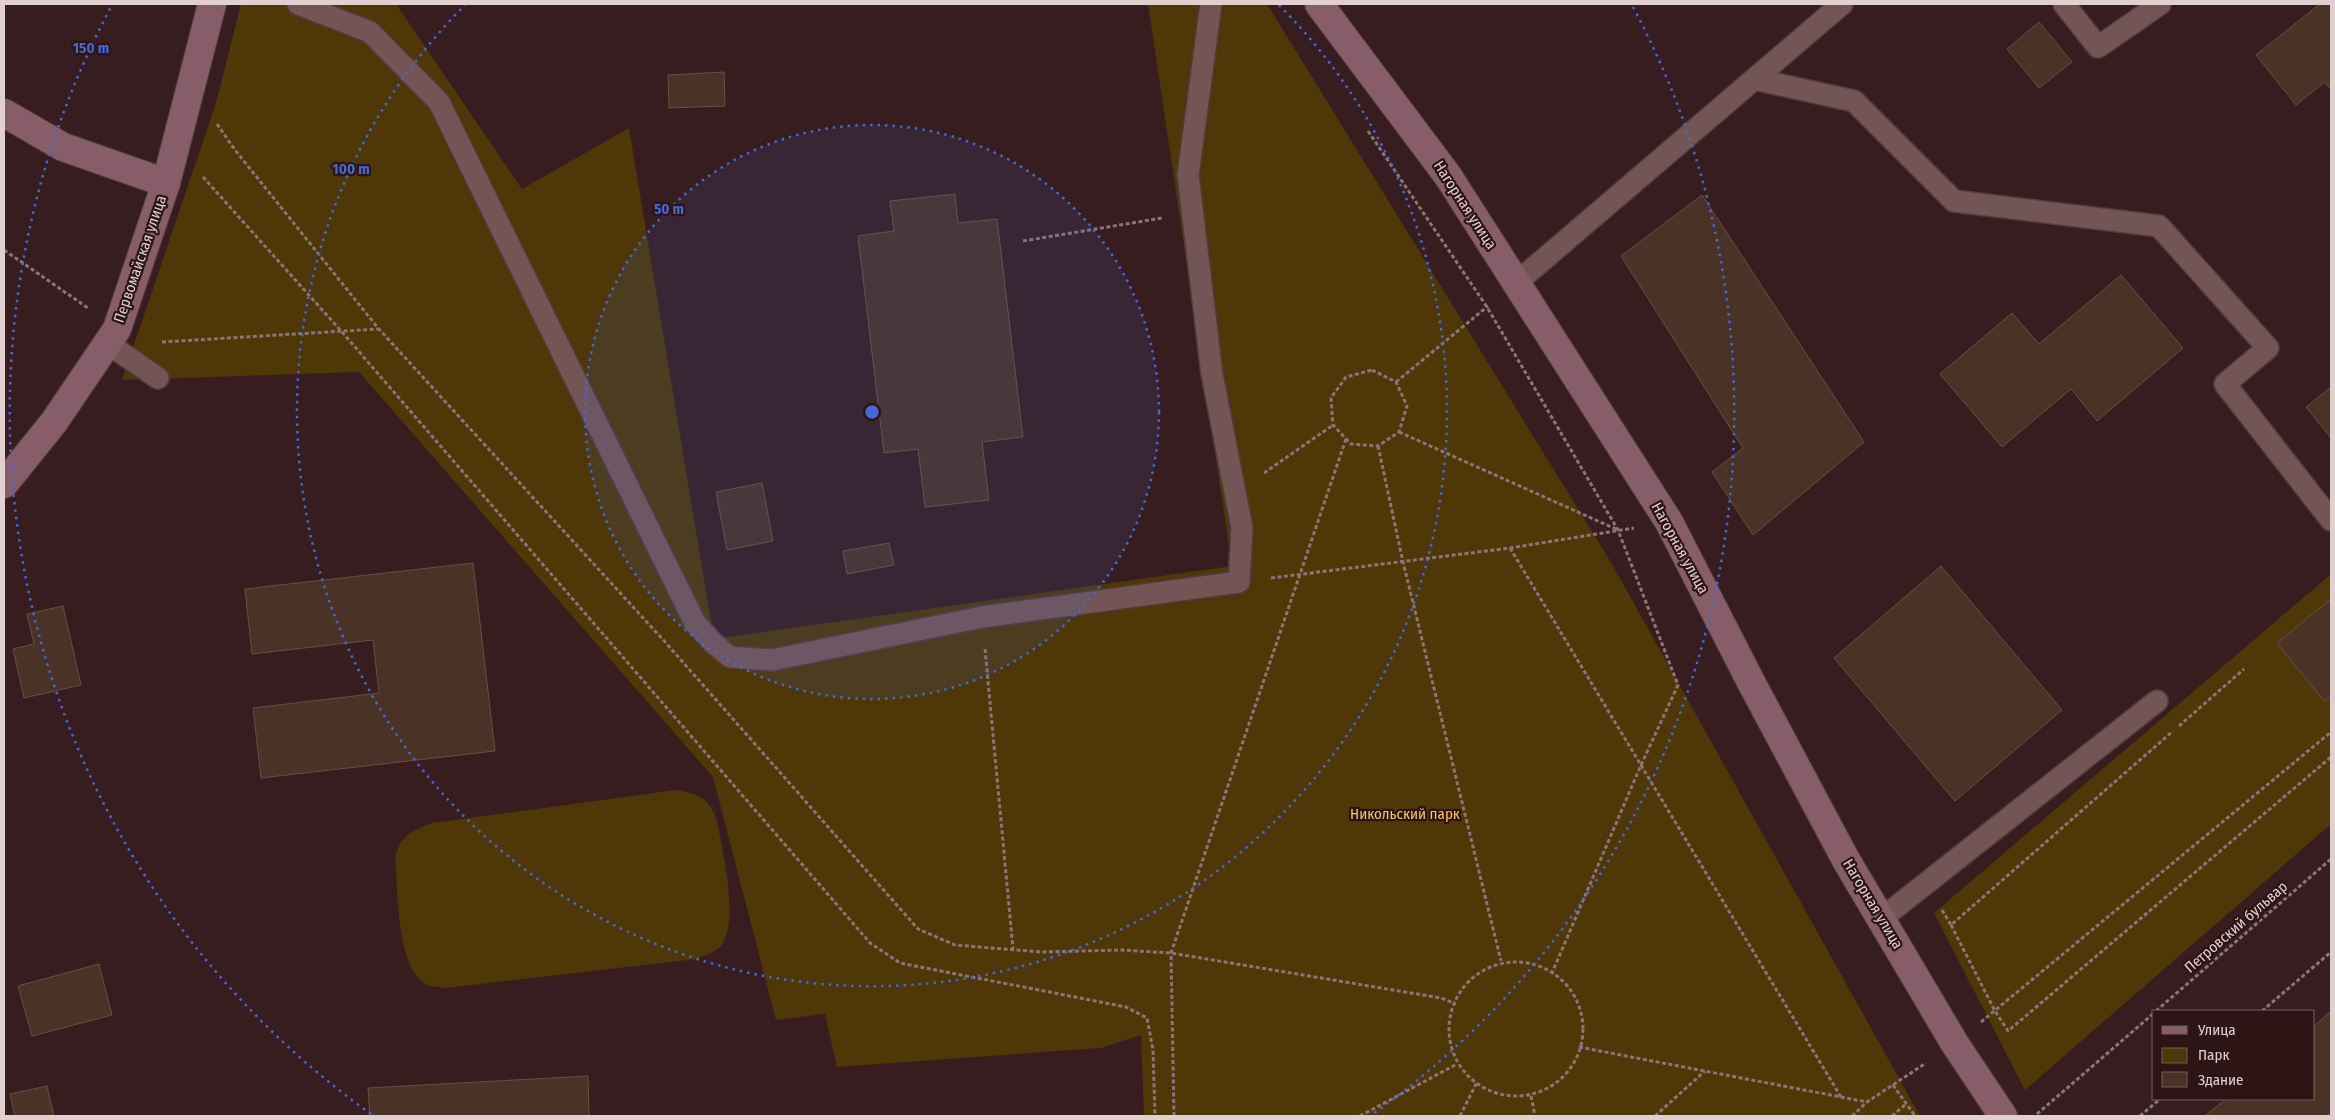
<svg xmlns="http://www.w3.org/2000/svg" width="2335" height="1120" viewBox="0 0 2335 1120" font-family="'Fira Sans Condensed',sans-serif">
<rect width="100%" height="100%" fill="#371d1f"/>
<g fill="#4f3707">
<polygon points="241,4 396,4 522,189 629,128 714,639 1232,566 1148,4 1267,4 1612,564 1920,1116 1144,1116 1141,1035 1101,1048 837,1067 825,1014 776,1020 713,777 359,372 122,380 216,103"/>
<polygon points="2331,574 2331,824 2025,1090 1934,913"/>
<path d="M 676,790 C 699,794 709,798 717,820 C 722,850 741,923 720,947 C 715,952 703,956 696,959 L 445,988 C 439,987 430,987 426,984 C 396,968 398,887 395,857 C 402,834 411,832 432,823 Z"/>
</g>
<g fill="#4b3226" stroke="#6a4f42">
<polygon points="2320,4 2331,4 2331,90 2325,82 2296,105 2256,55"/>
<polygon points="2039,22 2072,62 2039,88 2007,49"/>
<polygon points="724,72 725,106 669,108 668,75"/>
<polygon points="955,194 958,223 997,219 1023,437 982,442 989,500 925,507 918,449 884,453 858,236 894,231 890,201"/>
<polygon points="1702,195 1864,442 1753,535 1712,472 1743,448 1621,256"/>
<polygon points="2121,275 2183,348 2097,421 2071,389 2002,447 1940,374 2012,313 2039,344"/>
<polygon points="2331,387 2331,438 2306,407"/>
<polygon points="762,483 773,541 727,550 716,492"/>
<polygon points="889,543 894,565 847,574 843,551"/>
<polygon points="473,563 495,751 261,778 253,708 379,693 373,640 252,654 245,589"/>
<polygon points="1941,566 2062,710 1955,801 1834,658"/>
<polygon points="2331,599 2331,696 2324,701 2277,643"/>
<polygon points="63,606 81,685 24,698 13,649 34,644 27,614"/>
<polygon points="99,964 112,1015 32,1036 18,986"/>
<polygon points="2331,1011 2331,1112 2327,1116 2205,1116 2226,1099 2314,1099 2314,1026"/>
<polygon points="588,1076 589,1116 370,1116 368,1088"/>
<polygon points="47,1086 54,1116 15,1116 10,1094"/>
</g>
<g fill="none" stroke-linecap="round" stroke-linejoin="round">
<g stroke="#513b3c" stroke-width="24">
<g id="lane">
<polyline points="298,4 370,32 439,102 695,623 713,643 730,657 772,660 982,617 1239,582 1242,528 1212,374 1188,175 1211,4"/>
<polyline points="2064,4 2098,47 2160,4"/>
<polyline points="1754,79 1854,101 1954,201 2159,226 2268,348 2225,384 2331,520"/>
<polyline points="1516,283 1842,4"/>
<polyline points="107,343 158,378"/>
<polyline points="1881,919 2157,701"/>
</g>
</g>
<g stroke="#513b3c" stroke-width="30">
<g id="secondary">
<polyline points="1319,4 1448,176 1669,522 1751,682 1846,860 1955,1044 2003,1116"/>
<polyline points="4,113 63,147 166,183"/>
<polyline points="4,484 54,422 117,329 166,183 212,4"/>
</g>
</g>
<g stroke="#8b7576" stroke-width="3" stroke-dasharray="4 2.5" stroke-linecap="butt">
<polyline points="217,124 235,150 378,328 666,643 918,929 955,945 1041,952 1121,950 1171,953 1441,998 1456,1004"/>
<polyline points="1368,131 1487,307 1618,530 1678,685 1641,765 1552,973"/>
<polyline points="203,177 342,332 870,943 900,963 1126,1007 1147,1018 1153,1050 1155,1116"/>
<polyline points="1023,241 1162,218"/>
<polyline points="4,250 88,308"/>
<polyline points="162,342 378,329"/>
<polygon points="1372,370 1396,382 1407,406 1399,432 1378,446 1351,444 1333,425 1331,398 1346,377"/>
<polyline points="1396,382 1488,306"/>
<polyline points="1399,432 1618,530"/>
<polyline points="1378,446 1403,562 1501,961"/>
<polyline points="1264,473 1333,425"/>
<polyline points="1510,548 1841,1097"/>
<polyline points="1271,578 1510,548 1634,528"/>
<polyline points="985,649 1013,949"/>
<polyline points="2179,726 2244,669"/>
<polyline points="1942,910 1951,925 2173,731"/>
<polyline points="1951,925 1995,1011 2008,1031 2331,757"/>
<circle cx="1516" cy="1029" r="67"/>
<polyline points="2156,1011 2331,859"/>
<polyline points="2262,1011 2331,952"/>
<polyline points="1981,1022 2331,732"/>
<polyline points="1579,1047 1867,1102"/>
<polyline points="1893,1085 1915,1116"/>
<polyline points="1531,1096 1535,1116"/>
<polyline points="2037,1114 2154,1013"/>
<polyline points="1174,1116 1171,953 1346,439"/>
<polyline points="1360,1116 1457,1064"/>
<polyline points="1460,1116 1477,1082"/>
<polyline points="1655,1116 1705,1071"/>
<polyline points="1852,1116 1867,1102 1926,1063"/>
<polyline points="1892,1116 1906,1104"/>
<polyline points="2140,1116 2160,1099"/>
</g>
<use href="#lane" stroke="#745556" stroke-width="21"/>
<use href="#secondary" stroke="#865d69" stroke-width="28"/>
</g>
<circle cx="872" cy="412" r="287" fill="#4468d6" fill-opacity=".12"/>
<g fill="none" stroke="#4468d6" stroke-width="2.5" stroke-dasharray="2.5 5">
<circle cx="872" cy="412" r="287"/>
<path d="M1279 5A575 575 0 1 1 465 5"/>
<path d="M371 1114A862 862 0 0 1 111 7M1633 7A862 862 0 0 1 1373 1114"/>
</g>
<g text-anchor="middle" stroke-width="4.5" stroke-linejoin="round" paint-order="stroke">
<g font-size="15" fill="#e2d0d0" stroke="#2d1415">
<text transform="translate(1465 205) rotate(57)" y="5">Нагорная улица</text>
<text transform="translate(140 259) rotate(-71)" y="5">Первомайская улица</text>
<text transform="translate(1680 548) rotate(61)" y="5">Нагорная улица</text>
<text transform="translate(1873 904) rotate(59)" y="5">Нагорная улица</text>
<text transform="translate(2236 927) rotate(-41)" y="5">Петровский бульвар</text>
</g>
<g font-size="15" fill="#fbc468" stroke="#2d1415">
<text x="1405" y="819">Никольский парк</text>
</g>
</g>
<circle cx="872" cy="412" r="8" fill="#4468d6" stroke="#2d1415" stroke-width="2.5"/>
<g font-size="15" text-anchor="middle" font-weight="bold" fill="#4468d6" stroke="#2d1415" stroke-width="4.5" stroke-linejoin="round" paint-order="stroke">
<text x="91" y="53">150 m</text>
<text x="351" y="174">100 m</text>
<text x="669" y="214">50 m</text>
</g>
<rect width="2335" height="1120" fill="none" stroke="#e2d0d0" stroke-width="10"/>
<rect x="2152" y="1010" width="162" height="90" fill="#2d1415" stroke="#755f60"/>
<rect x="2162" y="1026" width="25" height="8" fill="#865d69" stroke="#755f60"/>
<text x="2198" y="1035" font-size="15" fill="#e2d0d0">Улица</text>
<rect x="2162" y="1048" width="25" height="15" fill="#4f3707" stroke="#755f60"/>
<text x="2198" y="1060" font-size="15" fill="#e2d0d0">Парк</text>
<rect x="2162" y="1072" width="25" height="15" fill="#4b3226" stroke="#755f60"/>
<text x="2198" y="1085" font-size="15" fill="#e2d0d0">Здание</text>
</svg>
